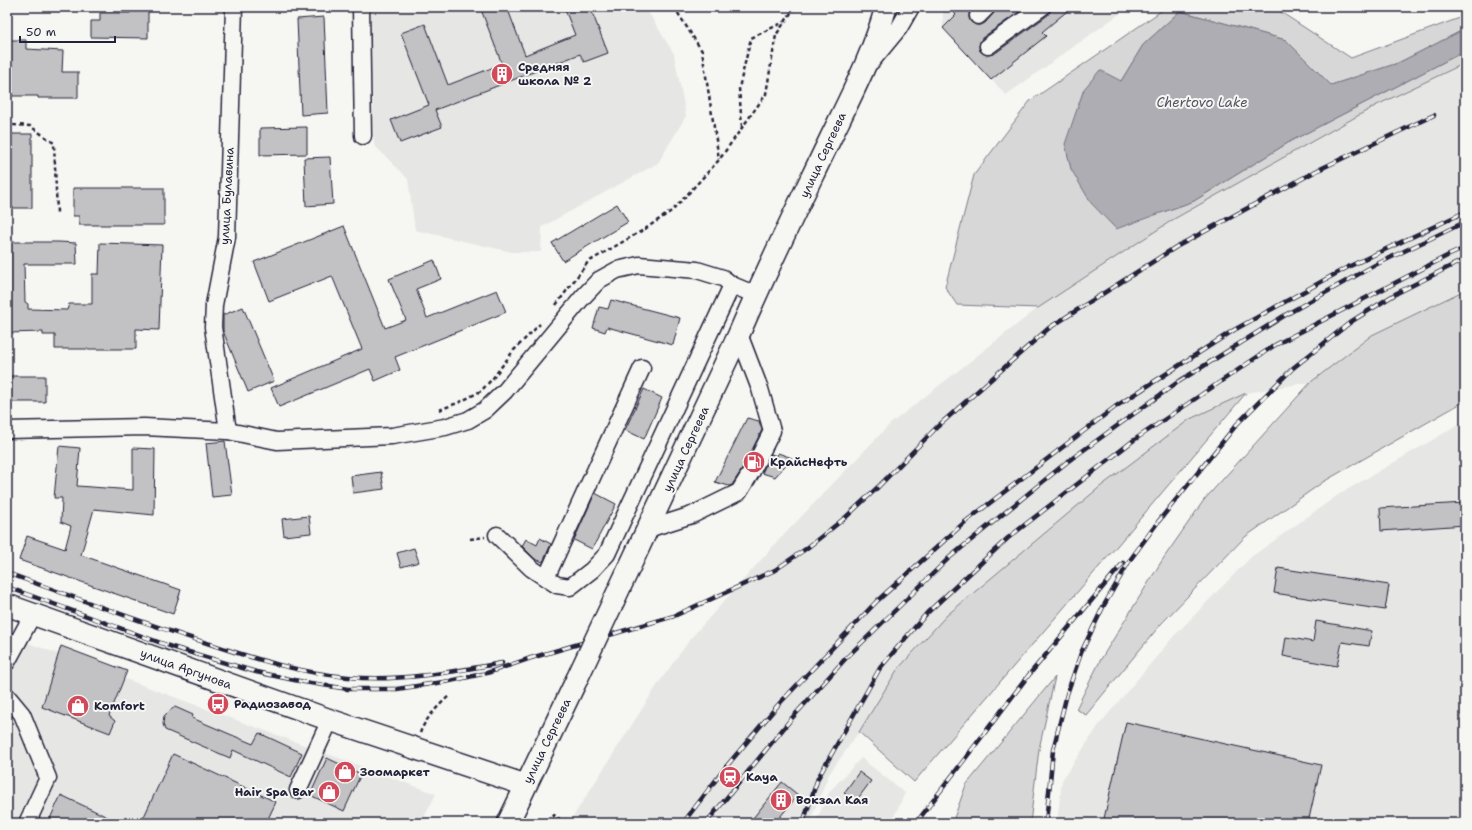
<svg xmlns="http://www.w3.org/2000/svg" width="1472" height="830" viewBox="0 0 1472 830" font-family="'Shantell Sans',sans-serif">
<rect width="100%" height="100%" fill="#f6f6f2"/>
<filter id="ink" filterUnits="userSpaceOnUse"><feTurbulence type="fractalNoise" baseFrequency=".025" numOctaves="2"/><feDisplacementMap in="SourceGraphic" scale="8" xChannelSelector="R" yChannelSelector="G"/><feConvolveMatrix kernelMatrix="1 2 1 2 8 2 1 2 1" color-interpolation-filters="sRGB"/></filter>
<g filter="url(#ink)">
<g fill="#e6e6e4">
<polygon points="370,7 645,7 674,54 686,116 658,163 542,227 541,252 511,252 415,230 408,179 374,145"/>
<polygon points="943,7 1129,7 1006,95 943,28"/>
<polygon points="1465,63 1465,290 1372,335 1311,382 1246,393 1190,419 947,616 897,670 859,732 829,774 809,823 569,823 658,684 691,638 777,542 889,425 1038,308 1174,219 1377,105"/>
<polygon points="1465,421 1465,823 1057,823 1062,780 1099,725 1173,637 1251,557 1338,495"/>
<polygon points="7,635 436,794 421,823 7,823"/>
<polygon points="861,758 905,793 891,823 815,823 830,791"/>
</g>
<g fill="#d7d7d7" stroke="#7c7c89">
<polygon points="1167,7 1273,7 1351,58 1465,16 1465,29 1398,63 1331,85 1286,40 1180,11 1143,45 1121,81 1084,89 1066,144 1071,169 1157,214 1194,201 1291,141 1465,51 1465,63 1377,105 1174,219 1038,308 957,305 945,287 974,175 1030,101"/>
<polygon points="1465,290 1465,401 1323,482 1245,537 1161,624 1086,715 1076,709 1101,659 1163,559 1204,500 1311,382 1372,335"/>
<polygon points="1246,393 1117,546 914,782 859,732 897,670 946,616 1101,486 1190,419"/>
<polygon points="1055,677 1039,749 1030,823 959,823 954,818 966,785"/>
</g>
<polygon fill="#adadb3" stroke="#757583" points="1180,11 1286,40 1331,85 1398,63 1465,29 1465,51 1291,141 1194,201 1116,229 1091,203 1071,169 1065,144 1084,89 1100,70 1121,81 1143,45"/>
<g fill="#c2c2c4" stroke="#22223b">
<polygon points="131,7 148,7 148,38 91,37 91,21 100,21 100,13 130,13"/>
<polygon points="480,7 507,7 525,55 575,35 564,7 590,7 608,53 584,62 580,54 435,110 442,127 400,143 391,120 429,105 401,33 425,24 448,85 502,64"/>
<polygon points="950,7 974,7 969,13 969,18 971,22 976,25 981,25 985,23 994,13 996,7 1026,7 982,38 980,42 979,47 980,51 984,54 989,55 994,54 1048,15 1050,11 1051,7 1072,7 1042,32 1046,36 991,80 943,28 956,15"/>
<polygon points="324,17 328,113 301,115 297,19"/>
<polygon points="7,40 26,40 26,49 63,51 62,72 78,72 78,98 38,98 38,96 12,96 12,65 7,65"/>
<polygon points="307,127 307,154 260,155 260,128"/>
<rect x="8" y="134" width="24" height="74"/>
<polygon points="330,157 333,204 306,206 304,158"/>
<polygon points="73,188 164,188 164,225 79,225 79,216 73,216"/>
<polygon points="617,204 628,222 563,261 552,243"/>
<polygon points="344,226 385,328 406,320 389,279 434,260 441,279 416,289 427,318 497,290 506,312 395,357 400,370 375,381 370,369 279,407 271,388 362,349 332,276 269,301 254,262"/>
<polygon points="7,242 59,242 76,243 77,264 24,264 25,302 28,304 28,309 67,310 69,304 92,304 92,274 99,274 100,243 162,245 159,330 136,329 136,349 55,349 55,335 43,335 43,332 7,333"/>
<polygon points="611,300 680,318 673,345 607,327 605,332 593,328 599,307 608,309"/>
<polygon points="243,307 274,381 248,392 223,331 223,315"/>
<rect x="7" y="376" width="38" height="26"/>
<polygon points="644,389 662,398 644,439 625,430"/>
<polygon points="747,418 759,421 762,430 744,466 732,485 729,486 715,482"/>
<polygon points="225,441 232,495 212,497 206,443"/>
<polygon points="59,446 80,448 77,486 133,490 133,448 155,449 154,515 94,509 81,555 181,590 173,614 19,560 27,536 65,549 71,526 61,522 62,498 54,498"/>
<polygon points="778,453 792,458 775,477 762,473 771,454 777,456"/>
<polygon points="381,472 384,489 353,493 351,476"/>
<polygon points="595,493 616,504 592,549 574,540"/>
<polygon points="1465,503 1465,525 1381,531 1380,508"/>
<polygon points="309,516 311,533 284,536 282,519"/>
<polygon points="540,538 551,544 543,562 535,559 522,546 526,539 537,545"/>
<polygon points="414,548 419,562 401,567 397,553"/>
<polygon points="1278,568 1389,585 1385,610 1274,593"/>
<polygon points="1316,621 1372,631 1369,646 1342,642 1337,666 1283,656 1286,637 1313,642"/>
<polygon points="61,646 127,671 109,716 115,721 110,733 42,707"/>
<polygon points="175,707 193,715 192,718 253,744 259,733 302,753 291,777 233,750 230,758 165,730 163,724 164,716 169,711"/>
<polygon points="1126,722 1321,765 1308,823 1103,823"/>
<polygon points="173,754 276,802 266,823 141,823"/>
<polygon points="327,758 361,774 344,811 310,795"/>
<polygon points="859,772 871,781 856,801 844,793"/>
<polygon points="782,782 798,795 775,823 749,823"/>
<polygon points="61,795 120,823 48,823"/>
</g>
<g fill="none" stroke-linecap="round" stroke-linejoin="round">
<g stroke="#22223b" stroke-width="19">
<g id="minor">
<polyline points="361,7 363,136"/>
<polyline points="978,16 987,7"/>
<polyline points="988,46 1042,7"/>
<polyline points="871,62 899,28 911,7"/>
<polyline points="642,368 546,578 557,585 570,587 592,570 607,554 732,285"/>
<polyline points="7,430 144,427 228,431 277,441 392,436 445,427 468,420 485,410 505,391 582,298 599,280 617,270 639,265 697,270 723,278 732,285 756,295"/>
<polyline points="228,431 213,327 214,305 227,237 234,7"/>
<polyline points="648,529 692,515 739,492 752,471 772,431 760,389 739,334"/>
<polyline points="497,535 531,568 546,578"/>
<polyline points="7,662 33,614"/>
<polyline points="7,696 22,714 48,778 27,823"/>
<polyline points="298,790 330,720"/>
</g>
</g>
<g stroke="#22223b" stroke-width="24">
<g id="major">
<path d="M 614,600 L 739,334 C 768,266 801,200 833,133 C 853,92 874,51 886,7"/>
<polyline points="7,605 330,720 525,785"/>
<polyline points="508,823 576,681"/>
</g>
</g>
<g stroke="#22223b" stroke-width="2.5" stroke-dasharray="4 3" stroke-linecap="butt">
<polyline points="674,7 702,51 719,159"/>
<polyline points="7,121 14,125 30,126 54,143 57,213"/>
<polyline points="742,127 739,88 751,38 784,22"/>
<polyline points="556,305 588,262 645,229 673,210 719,160 766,94 776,35 795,7"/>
<polyline points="439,410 460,402 481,391 493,378 514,350 540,324"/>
<polyline points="470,539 485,537"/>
<path d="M 420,733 C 425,719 438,706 449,696"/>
<polyline points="549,823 554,815 565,823"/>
</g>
<use href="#minor" stroke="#f6f6f2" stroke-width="16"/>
<use href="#major" stroke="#f6f6f2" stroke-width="21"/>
<g stroke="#22223b" stroke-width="4.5">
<g id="rail">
<path d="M 7,573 C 74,597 142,623 210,644 C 255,659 300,673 348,677 C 399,682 452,672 502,663"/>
<polyline points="7,587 172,647 256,672 304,682 348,689 397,689 450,681 487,673 531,658 674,616 775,570 807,548 846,517 878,487 937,427 1049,328 1176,247 1316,171 1434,115"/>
<polyline points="683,823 725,768 778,705 877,601 965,522 1115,407 1234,330 1348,267 1465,212"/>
<polyline points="706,823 792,718 846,658 949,558 1067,462 1178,382 1287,314 1375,265 1465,222"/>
<polyline points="803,823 818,778 880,668 927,613 1008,538 1134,440 1275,345 1447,256 1465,248"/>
<polyline points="916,823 1028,676 1123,563"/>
<polyline points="1046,823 1053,750 1067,694 1081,653 1103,607 1130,560 1158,522 1237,424 1293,368 1352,321 1397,293 1465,259"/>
</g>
</g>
<use href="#rail" stroke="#f6f6f2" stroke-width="3" stroke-dasharray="9" stroke-linecap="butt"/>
<g stroke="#22223b" stroke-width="24" stroke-linecap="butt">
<polyline id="major-bridge" points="576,681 614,600"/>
</g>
<use href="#major-bridge" stroke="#f6f6f2" stroke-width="21"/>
</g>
</g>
<defs>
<g id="building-disc" transform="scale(1.15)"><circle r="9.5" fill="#d1495b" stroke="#f6f6f2"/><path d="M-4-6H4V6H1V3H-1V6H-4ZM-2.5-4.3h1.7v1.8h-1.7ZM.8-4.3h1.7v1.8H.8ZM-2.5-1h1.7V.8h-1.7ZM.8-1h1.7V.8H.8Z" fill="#fff"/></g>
<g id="fuel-disc" transform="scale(1.15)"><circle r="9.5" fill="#d1495b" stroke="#f6f6f2"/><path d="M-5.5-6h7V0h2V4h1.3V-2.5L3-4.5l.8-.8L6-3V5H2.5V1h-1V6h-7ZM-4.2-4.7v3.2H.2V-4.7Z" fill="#fff"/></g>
<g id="bus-disc" transform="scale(1.15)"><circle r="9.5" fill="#d1495b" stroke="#f6f6f2"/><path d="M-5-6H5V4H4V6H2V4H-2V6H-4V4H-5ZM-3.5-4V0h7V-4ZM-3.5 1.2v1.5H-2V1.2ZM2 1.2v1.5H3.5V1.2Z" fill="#fff"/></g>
<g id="shop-disc" transform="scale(1.15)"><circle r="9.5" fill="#d1495b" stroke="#f6f6f2"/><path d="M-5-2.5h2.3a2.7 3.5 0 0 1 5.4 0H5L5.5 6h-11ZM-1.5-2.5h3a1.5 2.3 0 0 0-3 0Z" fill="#fff"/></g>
<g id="station-disc" transform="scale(1.15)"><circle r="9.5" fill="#d1495b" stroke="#f6f6f2"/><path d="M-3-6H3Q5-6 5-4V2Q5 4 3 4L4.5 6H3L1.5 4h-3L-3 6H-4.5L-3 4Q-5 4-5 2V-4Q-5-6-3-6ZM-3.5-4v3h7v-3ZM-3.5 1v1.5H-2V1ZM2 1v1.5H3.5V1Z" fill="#fff"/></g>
</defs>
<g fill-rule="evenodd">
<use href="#building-disc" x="502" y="74"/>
<use href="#fuel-disc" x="754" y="462"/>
<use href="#bus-disc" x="218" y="704"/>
<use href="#shop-disc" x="78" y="706"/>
<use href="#shop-disc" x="345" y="772"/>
<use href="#station-disc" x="730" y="777"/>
<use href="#shop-disc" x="329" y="792"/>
<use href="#building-disc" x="781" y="800"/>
</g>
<g text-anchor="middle" stroke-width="4" stroke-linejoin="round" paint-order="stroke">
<g font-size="12" font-weight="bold" fill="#22223b" stroke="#f6f6f2" text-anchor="start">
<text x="518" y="71">Средняя<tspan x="518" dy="14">школа № 2</tspan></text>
<text x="770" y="466">КрайсНефть</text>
<text x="234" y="708">Радиозавод</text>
<text x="94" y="710">Komfort</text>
<text x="360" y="776">Зоомаркет</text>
<text x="746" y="781">Kaya</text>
<text x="314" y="796" text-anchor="end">Hair Spa Bar</text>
<text x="796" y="804">Вокзал Кая</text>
</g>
<g font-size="12" fill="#22223b" stroke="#f6f6f2">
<text transform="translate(823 155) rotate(-65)" y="4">улица Сергеева</text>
<text transform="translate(227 196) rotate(-87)" y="4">улица Булавина</text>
<text transform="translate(686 449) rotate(-65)" y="4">улица Сергеева</text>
<text transform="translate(186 669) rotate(20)" y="4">улица Аргунова</text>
<text transform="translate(547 741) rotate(-64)" y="4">улица Сергеева</text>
</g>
<g font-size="13" font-style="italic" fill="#535365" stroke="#f6f6f2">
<text x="1202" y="107">Chertovo Lake</text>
</g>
</g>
<rect width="1472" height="830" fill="none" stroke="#f6f6f2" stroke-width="24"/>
<rect x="12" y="12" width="1448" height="806" fill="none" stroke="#22223b" stroke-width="1.5" filter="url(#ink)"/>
<path d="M20 36v6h95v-6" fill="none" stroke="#22223b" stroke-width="2"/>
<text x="26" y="36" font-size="12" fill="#22223b" stroke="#f6f6f2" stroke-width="3" paint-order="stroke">50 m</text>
</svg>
